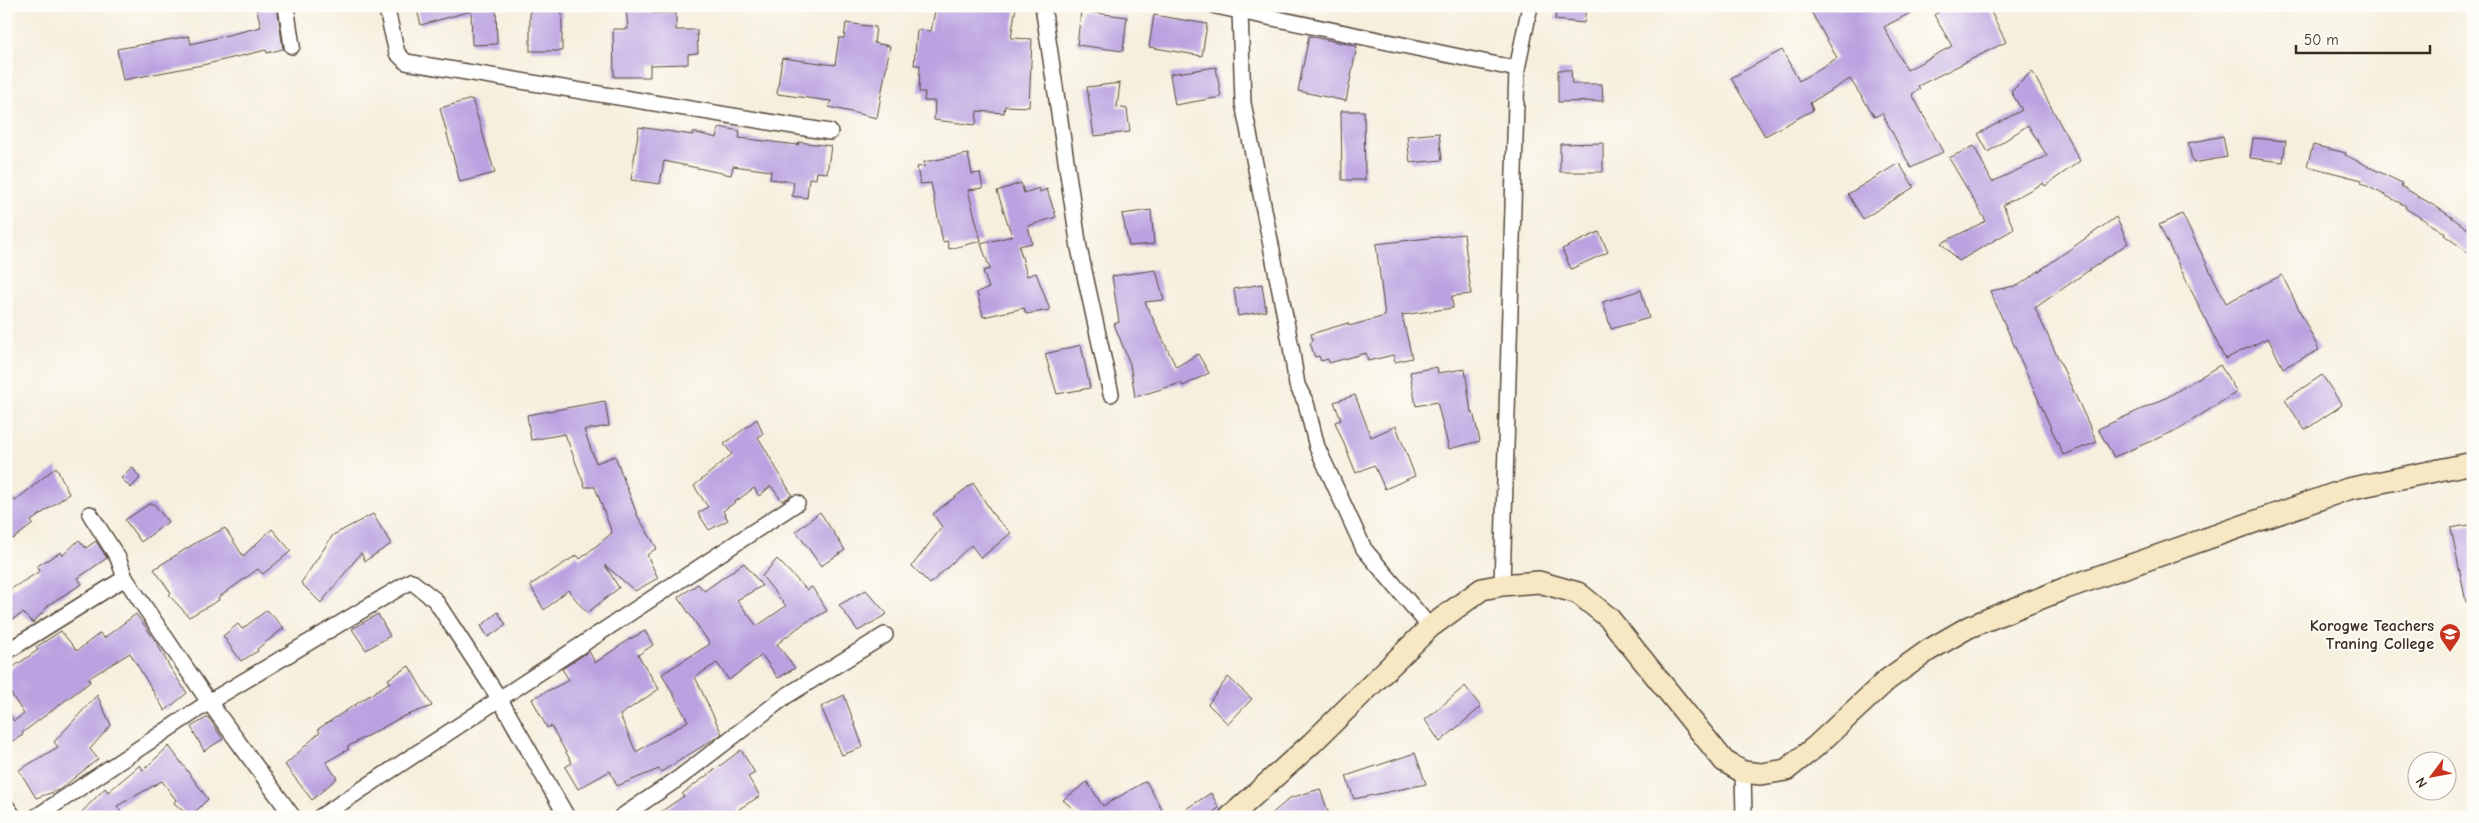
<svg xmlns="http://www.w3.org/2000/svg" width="2479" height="823" viewBox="0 0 2479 823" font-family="'Comic Neue',sans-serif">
<rect width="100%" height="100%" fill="#fdfcf7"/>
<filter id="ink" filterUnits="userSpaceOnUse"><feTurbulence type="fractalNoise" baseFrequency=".02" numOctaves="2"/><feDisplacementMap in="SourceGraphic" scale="10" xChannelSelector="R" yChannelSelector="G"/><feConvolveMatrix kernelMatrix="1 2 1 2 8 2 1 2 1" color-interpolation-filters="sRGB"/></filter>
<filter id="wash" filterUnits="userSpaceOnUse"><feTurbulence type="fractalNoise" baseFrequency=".0096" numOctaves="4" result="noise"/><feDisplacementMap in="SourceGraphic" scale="20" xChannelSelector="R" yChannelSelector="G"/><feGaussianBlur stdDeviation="1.12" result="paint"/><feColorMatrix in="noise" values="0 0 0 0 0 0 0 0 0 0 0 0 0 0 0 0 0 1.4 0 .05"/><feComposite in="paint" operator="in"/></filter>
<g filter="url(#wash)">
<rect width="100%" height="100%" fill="#f5efdd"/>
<g id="blocks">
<g fill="#baa1e0">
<polygon points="256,6 277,6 283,49 267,53 266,50 207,64 123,80 117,49 189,36 191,44 261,27"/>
<polygon points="416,6 496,6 497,44 472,45 471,11 421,25"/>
<rect x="530" y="6" width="32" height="45"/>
<polygon points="626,6 653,6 653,13 676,13 676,30 697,30 698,53 688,54 688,64 650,65 650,77 614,77 613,29 628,29"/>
<polygon points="936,6 1016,6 1011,38 1032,39 1029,107 1005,106 1004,113 977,111 976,125 934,120 935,101 924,101 925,92 919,92 920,65 914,65 917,30 931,31"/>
<polygon points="1557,6 1586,6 1584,23 1555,20"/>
<polygon points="1808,6 1923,6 1884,27 1907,70 1952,46 1934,15 1948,6 1988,6 2006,42 1918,86 1920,89 1912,94 1943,152 1911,168 1882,113 1875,117 1850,79 1810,103 1813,110 1765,136 1731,78 1782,50 1799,81 1837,58"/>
<polygon points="1081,11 1127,17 1123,51 1077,45"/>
<polygon points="1154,15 1207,24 1202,56 1149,47"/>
<polygon points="846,23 876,27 874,43 890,46 877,118 829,107 831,101 777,94 782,58 835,65 839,38 844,38"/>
<polygon points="1309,36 1357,46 1346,101 1298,91"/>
<polygon points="1216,67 1221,97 1175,105 1170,74"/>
<polygon points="1558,70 1571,70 1572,84 1602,84 1603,101 1558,102"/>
<polygon points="2032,71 2080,161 2045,186 2043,183 2003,205 2014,229 1959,261 1941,243 1986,221 1949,158 1974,146 1992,182 2047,156 2028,125 1988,152 1978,134 2022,110 2011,92"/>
<polygon points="1120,83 1117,107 1127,109 1130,132 1094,136 1087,87"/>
<polygon points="472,99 495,173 460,182 440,108"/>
<polygon points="1341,111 1364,111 1365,180 1342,180"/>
<polygon points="639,127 693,135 693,132 717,138 719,127 740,131 739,138 798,145 799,142 831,146 827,173 817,172 816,179 809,178 807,198 792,196 794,182 770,179 771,171 733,166 731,175 664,161 660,184 631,180"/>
<polygon points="1439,133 1442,160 1410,163 1407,136"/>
<polygon points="2223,136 2227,157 2193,163 2188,143"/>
<polygon points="2253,138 2286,141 2283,162 2250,158"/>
<polygon points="1603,143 1603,172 1560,172 1560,144"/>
<polygon points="2313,145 2346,153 2345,155 2402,183 2401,186 2443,211 2473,233 2473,256 2444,235 2445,233 2405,208 2406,206 2361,183 2362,180 2307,166"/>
<polygon points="968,154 972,174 980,173 983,188 968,190 981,241 949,249 947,241 943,242 931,183 920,184 917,167 925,166 924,162"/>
<polygon points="1899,163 1914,187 1863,219 1848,194"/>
<polygon points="1021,183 1024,193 1039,188 1040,192 1047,189 1056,217 1028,226 1032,243 1019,246 1027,276 1036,273 1050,310 1026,314 1024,308 983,317 977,292 989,288 983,271 990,269 981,244 1012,236 997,191"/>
<polygon points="1151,210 1154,244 1129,246 1122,214"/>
<polygon points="2182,214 2226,303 2282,275 2319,350 2283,368 2268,338 2225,359 2159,225"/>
<polygon points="2116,217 2128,243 2035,308 2097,442 2063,455 1990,291 2019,285"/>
<polygon points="1599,232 1608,252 1571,269 1562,249"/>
<polygon points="1464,234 1471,294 1452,296 1453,308 1402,315 1412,358 1395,362 1393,355 1368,361 1366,353 1329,363 1328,359 1321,361 1319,356 1315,357 1310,343 1313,341 1311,334 1348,323 1349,326 1385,316 1376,244"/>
<polygon points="1156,270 1164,300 1145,302 1176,367 1198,354 1209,373 1183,386 1181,383 1135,397 1130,364 1114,324 1119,322 1112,276"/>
<polygon points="1262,284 1266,311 1238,316 1234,289"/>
<polygon points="1641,290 1649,318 1611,329 1603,302"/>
<polygon points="1081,345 1090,388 1057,394 1045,354"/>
<polygon points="2220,365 2237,392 2177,430 2114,457 2098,429 2166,398"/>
<polygon points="1437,367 1438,373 1465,369 1471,413 1473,412 1480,441 1449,449 1437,402 1416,406 1410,372"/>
<polygon points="2322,375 2342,405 2305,430 2285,400"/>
<polygon points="1355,395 1371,437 1396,426 1415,476 1385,489 1374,465 1356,473 1335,422 1341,420 1334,402"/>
<polygon points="605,401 609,426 584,430 596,463 615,456 638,517 657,548 647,555 658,578 635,591 605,565 619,588 587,613 568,590 544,610 530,585 577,555 580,559 612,533 595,487 585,487 565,434 531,440 527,415"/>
<polygon points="757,419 763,434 758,437 792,495 782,501 771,486 759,496 754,488 723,511 728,520 709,530 698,513 708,507 694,486 732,454 724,444"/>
<polygon points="56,467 69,494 31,521 33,524 13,539 6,532 6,490 15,501"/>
<polygon points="132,467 140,478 131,488 121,478"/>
<polygon points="973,483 995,517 1011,533 981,558 971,545 930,584 912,566 942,527 933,514"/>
<polygon points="149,504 154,504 168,522 141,542 125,520"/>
<polygon points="820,512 845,550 821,566 796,531"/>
<polygon points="373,514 391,544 365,561 361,553 321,603 301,583 333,535"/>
<polygon points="2473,524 2473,601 2466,602 2451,528"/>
<polygon points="225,528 243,556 272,529 291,551 263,574 258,569 218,598 219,600 189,617 169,595 171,593 154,569 197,542"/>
<polygon points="79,540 86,548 96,541 107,558 78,578 82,584 51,603 33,623 23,613 11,620 6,609 6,592 40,571 37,566 61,552 63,555"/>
<polygon points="777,559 807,590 812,587 827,611 803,624 777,644 795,668 778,678 762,655 729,680 717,663 695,677 722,734 661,772 659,769 617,786 610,771 578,789 565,767 572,763 551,726 547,728 532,699 569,680 562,669 589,651 595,663 628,640 645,631 653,645 638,655 659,689 620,715 636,752 688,721 662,674 710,644 678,597 698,584 704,591 744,563 762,586 737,600 757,626 786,606 762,576"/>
<polygon points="866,590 887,614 858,631 839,605"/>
<polygon points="267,610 284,628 257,649 258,651 241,661 223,636 238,624 242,629"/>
<polygon points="498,612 506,625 488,637 481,626"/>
<polygon points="136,614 157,643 169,666 187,693 165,711 130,653 89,678 90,682 22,733 23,735 6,745 6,708 14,721 24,714 6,686 6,672 38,650 36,647 61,631 77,651 100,633 104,638"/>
<polygon points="378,614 390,636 366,650 352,629"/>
<polygon points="409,666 432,706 402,717 347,747 349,749 326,762 337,778 312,800 285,765 320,732 318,729 390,682 388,679"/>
<polygon points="1228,677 1252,699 1228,724 1208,704"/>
<polygon points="1465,686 1481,707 1440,742 1425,720"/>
<polygon points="97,695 111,725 90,749 98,759 59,790 36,798 19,770 58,747 54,742"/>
<polygon points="844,695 863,747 842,755 821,707"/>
<polygon points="208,717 223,739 204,751 191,727"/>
<polygon points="169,746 208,799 190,817 174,803 176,800 162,781 117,806 124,817 77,817 105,788 108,792 140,765 143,770"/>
<polygon points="741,750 755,773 748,777 760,796 739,809 745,817 653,817 684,796 682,794"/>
<polygon points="1415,753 1426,784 1354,799 1346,776"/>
<polygon points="1146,781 1166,817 1082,817 1063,800 1087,782 1103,806"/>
<polygon points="1320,789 1330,817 1268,817 1290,798"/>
<polygon points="1211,793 1219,808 1206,817 1173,817"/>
</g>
</g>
</g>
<g filter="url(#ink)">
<use href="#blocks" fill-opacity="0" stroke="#57483b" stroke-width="1"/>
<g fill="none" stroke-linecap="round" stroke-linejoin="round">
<g stroke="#57483b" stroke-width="18">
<g id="street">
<polyline points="286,6 292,46"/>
<polyline points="386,6 397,53 406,62 830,132"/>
<polyline points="1043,6 1079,248 1111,394"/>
<polyline points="1216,6 1517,69"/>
<polyline points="1240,11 1243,103 1291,347 1297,385 1306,403 1317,447 1364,549 1430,627"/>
<polyline points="90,514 118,558 125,578 209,702 293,817"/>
<polyline points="1502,585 1517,69 1530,6"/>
<polyline points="6,652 125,578"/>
<polyline points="1743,772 1744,817"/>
<polyline points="6,806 14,817"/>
<polyline points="36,817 209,702 411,581 435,600 499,698 567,817"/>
<polyline points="320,817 797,503"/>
<polyline points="621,817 679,778 786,696 885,635"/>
</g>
</g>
<g stroke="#57483b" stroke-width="24">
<polyline id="secondary" points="1230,817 1312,743 1430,627 1482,589 1502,585 1539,582 1578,593 1609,618 1724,761 1743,772 1761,774 1786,770 1815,747 1887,680 1929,650 1969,627 2066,588 2348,489 2473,463"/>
</g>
<use href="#street" stroke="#fff" stroke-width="15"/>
<use href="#secondary" stroke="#f7e8c3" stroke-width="21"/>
</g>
</g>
<defs>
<g id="university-pin" transform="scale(1.125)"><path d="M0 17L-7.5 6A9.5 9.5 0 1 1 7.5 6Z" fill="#c8321e" stroke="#fdfcf7"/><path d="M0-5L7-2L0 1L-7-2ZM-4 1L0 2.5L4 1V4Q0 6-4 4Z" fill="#fff"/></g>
</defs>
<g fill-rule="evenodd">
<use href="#university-pin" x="2450" y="634"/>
</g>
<g text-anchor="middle" stroke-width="4" stroke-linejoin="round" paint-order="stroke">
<g font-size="16" font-weight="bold" fill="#3b2a1e" stroke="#fdfcf7" text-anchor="end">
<text x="2434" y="631">Korogwe Teachers<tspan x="2434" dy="18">Traning College</tspan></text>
</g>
</g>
<rect width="2479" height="823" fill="none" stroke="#fdfcf7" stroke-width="25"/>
<g transform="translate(2432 776) rotate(238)"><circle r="24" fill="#fdfcf7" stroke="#afa8a0"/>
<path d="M0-4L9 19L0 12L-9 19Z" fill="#c8321e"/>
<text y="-8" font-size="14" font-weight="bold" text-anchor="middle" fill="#3b2a1e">N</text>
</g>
<path d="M2296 45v8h134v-8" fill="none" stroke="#3b2a1e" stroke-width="2.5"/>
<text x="2304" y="45" font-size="15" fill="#3b2a1e" stroke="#fdfcf7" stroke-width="4" paint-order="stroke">50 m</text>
</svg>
